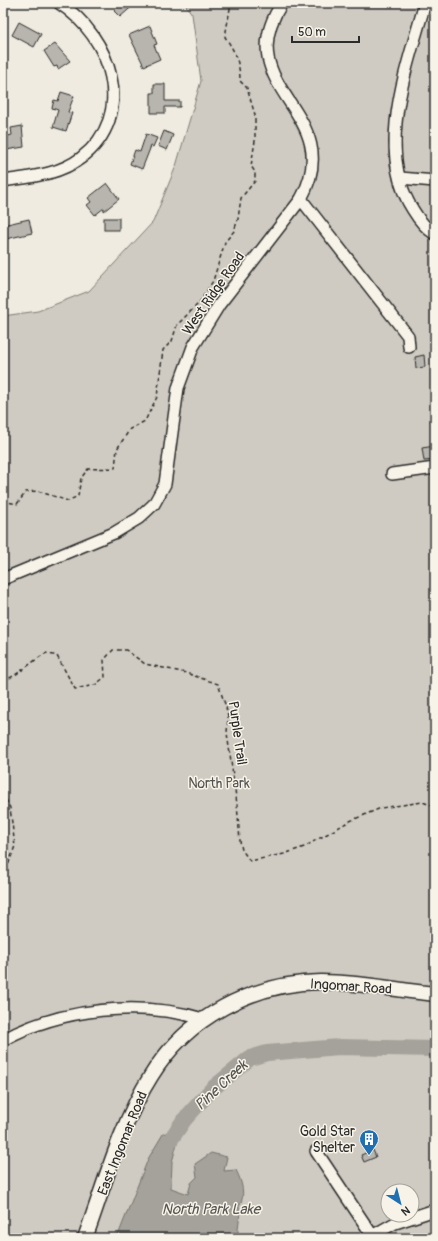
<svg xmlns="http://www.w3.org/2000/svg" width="438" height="1241" viewBox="0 0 438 1241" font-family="Pangolin,sans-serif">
<rect width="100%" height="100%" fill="#efebe0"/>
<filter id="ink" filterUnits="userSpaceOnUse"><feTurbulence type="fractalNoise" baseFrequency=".025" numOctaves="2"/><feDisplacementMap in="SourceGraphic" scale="8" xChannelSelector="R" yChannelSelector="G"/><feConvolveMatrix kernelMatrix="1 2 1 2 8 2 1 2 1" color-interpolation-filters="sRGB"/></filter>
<g filter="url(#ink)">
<path fill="#cfcbc2" stroke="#7d7b76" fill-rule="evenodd" d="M 184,3 L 435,3 L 435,1238 L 3,1238 L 3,316 L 38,311 L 89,291 L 153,222 L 176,166 L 201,81 L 192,14 ZM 388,1191 L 412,1191 L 412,1215 L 388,1215 Z"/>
<path fill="#a4a29a" stroke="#74726e" d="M 176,1129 L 179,1136 L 172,1162 L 171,1188 L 188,1194 L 191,1183 L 197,1177 L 195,1164 L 211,1153 L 227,1157 L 224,1171 L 236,1170 C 242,1182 246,1195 239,1207 C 241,1217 237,1227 238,1238 L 117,1238 L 148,1159 L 163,1134 Z"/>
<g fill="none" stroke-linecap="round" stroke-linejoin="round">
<polyline stroke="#a4a29a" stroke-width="16" points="165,1148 184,1120 212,1089 250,1058 267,1053 339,1047 435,1049"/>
</g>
<g fill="#b8b5ae" stroke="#2b2b2b">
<polygon points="114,3 136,3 120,17 114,11 118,7"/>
<polygon points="19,22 41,34 34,47 12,35"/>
<polygon points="150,26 157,44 154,45 160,59 144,66 129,35"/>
<polygon points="55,44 70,61 58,69 57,66 54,67 44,51"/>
<polygon points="154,84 165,84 165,101 180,101 180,107 165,107 165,113 151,113 151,93 154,93"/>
<polygon points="61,92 74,96 68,112 72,113 66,131 53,127 58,110 52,108 54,100 58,101"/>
<polygon points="22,126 24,147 6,150 4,137 12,135 11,128"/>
<polygon points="164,131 173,135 167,150 158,146"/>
<polygon points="146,134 157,138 153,147 151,146 142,169 130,164 135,150 140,152"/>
<polygon points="107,183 119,199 104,211 104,208 95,215 87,205 91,202 88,198"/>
<rect x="104" y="218" width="15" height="12"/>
<polygon points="29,219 32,233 6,239 3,225"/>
<polygon points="424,355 425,367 416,368 415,357"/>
<polygon points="435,446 435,460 424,461 422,448"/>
<polygon points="373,1150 376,1157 364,1162 361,1155"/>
</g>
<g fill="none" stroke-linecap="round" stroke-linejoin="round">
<g stroke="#2b2b2b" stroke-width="14">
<g id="minor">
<path d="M 425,3 C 408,65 374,150 413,210 C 419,220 425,228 435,234"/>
<polyline points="400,178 435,181"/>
<path d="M 3,181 C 29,177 59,175 81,158 C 138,115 111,36 59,3"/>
<polyline points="301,199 408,336 409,347"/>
<polyline points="392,474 435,468"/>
<path d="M 3,579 L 114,533 L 139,518 L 154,504 L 165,484 L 178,388 L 193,347 L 219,305 L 301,199 C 349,111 226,89 282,3"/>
<path d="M 3,1040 C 61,1008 140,1000 203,1019"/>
<polyline points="316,1151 372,1235"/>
<polyline points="368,1238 395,1223 435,1210"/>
</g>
</g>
<g stroke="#2b2b2b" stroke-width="17">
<path id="major" d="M 85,1238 C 105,1184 120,1125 151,1076 C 187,1017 252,983 321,982 C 359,982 397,990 435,994"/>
</g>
<g stroke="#2b2b2b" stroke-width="1.5" stroke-dasharray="4 3" stroke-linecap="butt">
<path d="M 3,501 L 17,504 L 26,492 L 38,491 L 68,501 L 78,496 L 81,478 L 88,469 L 115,468 L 117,449 L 130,429 L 145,421 L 157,397 L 163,350 L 172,341 L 177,325 L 199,303 L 213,281 L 225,242 L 234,231 L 238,219 L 241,198 L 255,181 L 255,172 L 251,166 L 255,141 L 255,115 L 247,88 L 240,81 C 240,63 235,51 225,37 L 231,3"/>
<path d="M 3,681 C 20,674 31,662 46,653 L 57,656 L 75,689 L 95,685 L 105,677 L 104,660 L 113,650 L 126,650 L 145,664 L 186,673 L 218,684 L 226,707 L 228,717 L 227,733 L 237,804 L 240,841 L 242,850 L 250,861 L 284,854 L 304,847 L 350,821 L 381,808 L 423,802 L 435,807"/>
<polyline points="3,793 10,808 15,846 6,871 3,873"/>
</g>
<use href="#minor" stroke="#f7f3e8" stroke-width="11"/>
<use href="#major" stroke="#f7f3e8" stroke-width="14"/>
</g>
</g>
<defs>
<g id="building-pin" transform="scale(1)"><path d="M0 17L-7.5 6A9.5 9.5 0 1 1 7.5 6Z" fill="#1f6fb2" stroke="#f7f3e8"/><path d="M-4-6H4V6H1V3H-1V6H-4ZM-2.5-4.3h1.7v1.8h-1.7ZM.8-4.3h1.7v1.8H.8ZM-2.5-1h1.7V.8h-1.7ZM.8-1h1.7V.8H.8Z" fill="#fff"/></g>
</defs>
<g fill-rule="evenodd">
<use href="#building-pin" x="369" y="1139"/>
</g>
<g text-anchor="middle" stroke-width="3" stroke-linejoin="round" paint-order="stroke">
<g font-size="14" fill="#2b2b2b" stroke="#f7f3e8">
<text transform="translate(213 293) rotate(-55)" y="5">West Ridge Road</text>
<text transform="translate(238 733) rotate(82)" y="5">Purple Trail</text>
<text transform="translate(351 986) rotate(4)" y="5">Ingomar Road</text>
<text transform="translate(122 1143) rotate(-68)" y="5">East Ingomar Road</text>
</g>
<g font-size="14" fill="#545351" stroke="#f7f3e8">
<text x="219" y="788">North Park</text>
</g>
<g font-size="14" fill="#2b2b2b" stroke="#f7f3e8" text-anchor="end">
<text x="355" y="1136">Gold Star<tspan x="355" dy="16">Shelter</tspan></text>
</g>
<g font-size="15" font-style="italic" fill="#555552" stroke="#f7f3e8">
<text transform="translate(221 1085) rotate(-43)" y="5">Pine Creek</text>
<text x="211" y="1214">North Park Lake</text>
</g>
</g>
<rect width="438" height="1241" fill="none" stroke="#f7f3e8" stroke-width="16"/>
<rect x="8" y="8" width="422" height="1225" fill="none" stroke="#2b2b2b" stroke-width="1.5" filter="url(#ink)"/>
<g transform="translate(400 1203) rotate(144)"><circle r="19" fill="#f7f3e8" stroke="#a5a39c"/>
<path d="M0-3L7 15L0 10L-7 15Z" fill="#1f6fb2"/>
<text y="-6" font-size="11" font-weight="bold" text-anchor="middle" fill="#2b2b2b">N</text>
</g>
<path d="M292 36v6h67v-6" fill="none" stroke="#2b2b2b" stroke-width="2"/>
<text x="298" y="36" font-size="12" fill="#2b2b2b" stroke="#f7f3e8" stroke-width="3" paint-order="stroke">50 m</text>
</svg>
